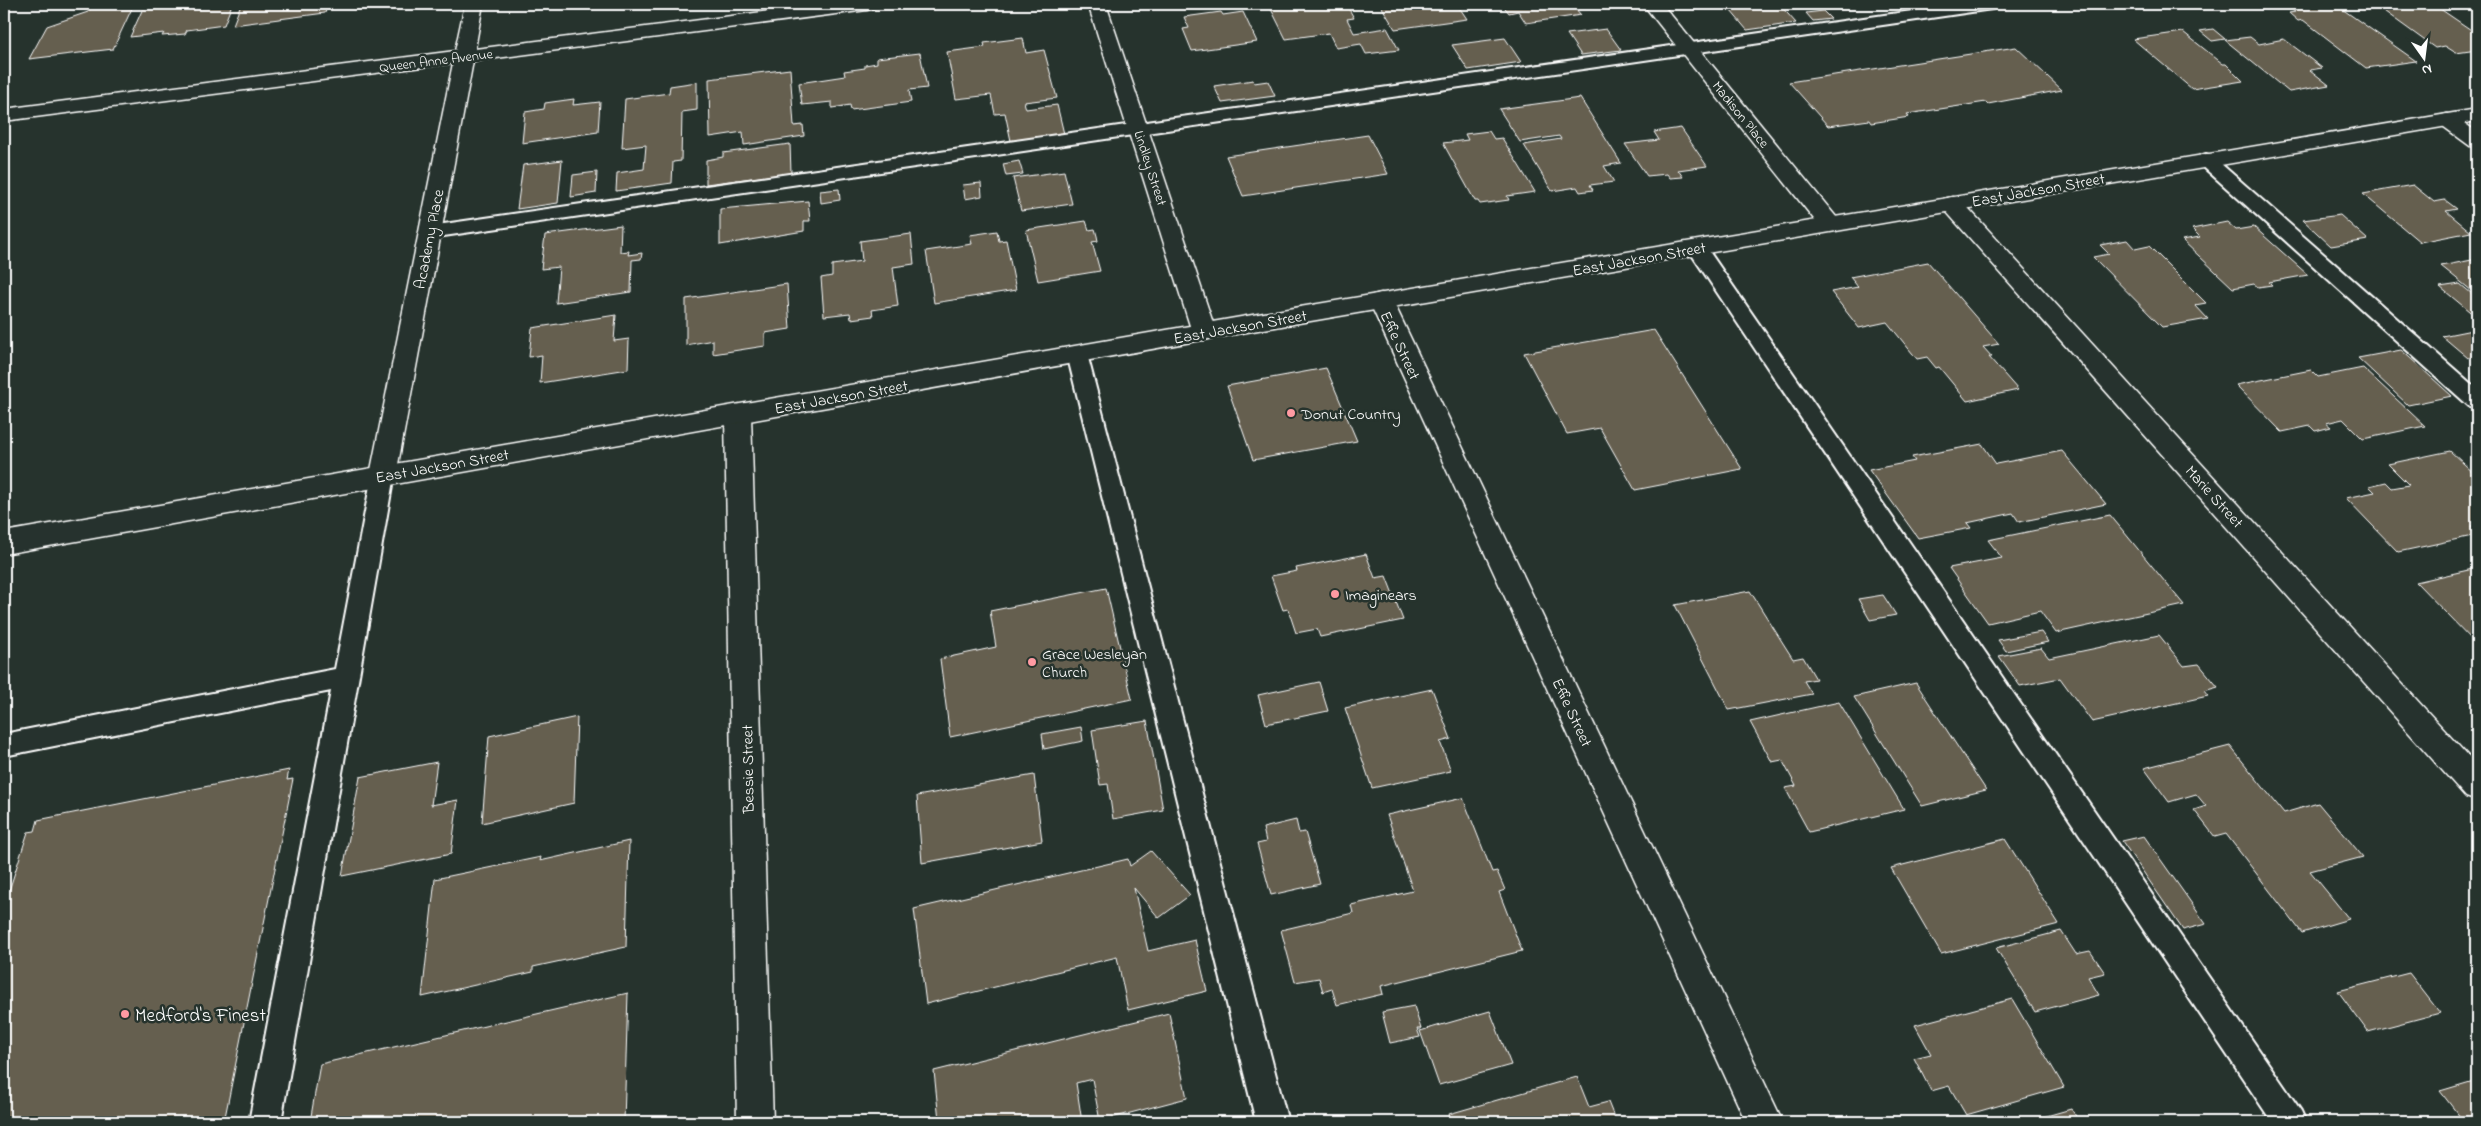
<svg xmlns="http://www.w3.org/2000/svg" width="2481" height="1126" viewBox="0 0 2481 1126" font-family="'Indie Flower',sans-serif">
<rect width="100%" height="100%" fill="#26332d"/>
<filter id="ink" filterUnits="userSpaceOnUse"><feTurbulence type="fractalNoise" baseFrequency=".02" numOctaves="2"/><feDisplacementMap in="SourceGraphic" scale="10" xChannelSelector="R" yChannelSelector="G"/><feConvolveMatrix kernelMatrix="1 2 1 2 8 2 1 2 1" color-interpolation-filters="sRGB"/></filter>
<g filter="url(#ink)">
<g fill="#655e4f" stroke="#fff">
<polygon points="55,4 92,4 52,8"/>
<polygon points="92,4 134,4 113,49 29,59 47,26 88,12"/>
<polygon points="145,4 232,4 224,25 187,30 185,34 162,36 164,33 130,37"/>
<polygon points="241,4 328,4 325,13 233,25"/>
<polygon points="1277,4 1346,4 1354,18 1347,19 1354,33 1387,28 1399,50 1366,54 1361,44 1336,48 1329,33 1286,39 1269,5"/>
<polygon points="1380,4 1457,4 1467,19 1395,29"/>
<polygon points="1502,4 1588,4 1590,6 1575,8 1581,15 1526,23 1518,11 1509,13"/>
<polygon points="1725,4 1779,4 1796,23 1747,30"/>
<polygon points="2284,4 2335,4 2416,61 2366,68 2303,20 2298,21 2289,13 2295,12"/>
<polygon points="2404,4 2433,4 2477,34 2477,41 2475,41 2477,50 2456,53 2445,46 2435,48 2381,9 2407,5"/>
<polygon points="1823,11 1831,19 1813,21 1806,13"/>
<polygon points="1221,12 1223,15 1243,12 1257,42 1192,51 1183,29 1189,28 1184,17"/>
<polygon points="1606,29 1621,50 1581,55 1567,34"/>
<polygon points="2213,29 2225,39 2212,41 2200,31"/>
<polygon points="2183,32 2223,64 2226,64 2243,81 2192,89 2133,39"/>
<polygon points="2250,37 2259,44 2284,39 2322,68 2310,70 2329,85 2289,92 2225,40"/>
<polygon points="1023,38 1026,53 1044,50 1057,98 1024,102 1026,109 1057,105 1064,134 1011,141 1005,113 995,114 991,95 956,99 947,52 985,47 984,43"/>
<polygon points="1505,38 1521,62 1468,70 1452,45"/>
<polygon points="2016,47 2062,90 1988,104 1986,102 1907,114 1909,117 1871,123 1869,120 1828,126 1789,82"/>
<polygon points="920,53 927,88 909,90 911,102 851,110 850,105 832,108 832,102 802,105 799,83 845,76 844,71 865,68 865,65 877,63 877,58"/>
<polygon points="790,69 794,126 803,125 804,136 744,145 743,132 710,137 709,79"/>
<polygon points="1253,80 1254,83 1268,81 1275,96 1222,103 1214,86"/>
<polygon points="697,82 697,110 682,112 681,161 673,162 672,183 616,191 617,173 644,169 646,145 622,148 625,99 669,93 670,86"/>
<polygon points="1580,98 1621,163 1604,166 1614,182 1590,185 1593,190 1580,192 1577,187 1552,191 1524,145 1561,139 1559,136 1520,142 1499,109"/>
<polygon points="574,99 573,105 600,102 598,132 522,143 525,112 544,109 545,103"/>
<polygon points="1681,128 1707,166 1678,170 1683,177 1670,178 1667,174 1647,176 1625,144 1659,140 1654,132"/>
<polygon points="1489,131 1494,139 1502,138 1535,192 1507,196 1509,200 1480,204 1478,201 1475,201 1443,143 1468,140 1465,134"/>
<polygon points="1368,135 1388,174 1243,196 1226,156"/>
<polygon points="790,144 791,173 706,184 706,160 723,157 723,153"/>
<polygon points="562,160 558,203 517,209 523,165"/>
<polygon points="1019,161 1023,174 1006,176 1003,164"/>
<polygon points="1064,171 1072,204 1021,211 1013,178"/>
<polygon points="597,172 596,193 571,197 573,175"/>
<polygon points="981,183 982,196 965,199 963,185"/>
<polygon points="2413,185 2434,202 2445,200 2457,209 2446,211 2471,232 2420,242 2363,194"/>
<polygon points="839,189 840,200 821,203 820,191"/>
<polygon points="808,201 810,221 804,221 804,231 720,245 720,209"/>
<polygon points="2340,215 2368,240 2331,246 2303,220"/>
<polygon points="1086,221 1089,230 1095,229 1097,236 1098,241 1092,242 1100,271 1038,281 1026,230"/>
<polygon points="2227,222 2236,230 2254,227 2308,275 2269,282 2272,285 2258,287 2254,284 2233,288 2182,240 2200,237 2192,229"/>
<polygon points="621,225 620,252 629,251 628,255 642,253 641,259 632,260 631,292 556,303 559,267 541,269 545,235"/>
<polygon points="997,231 999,241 1006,240 1016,290 934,303 926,251 972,244 970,235"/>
<polygon points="911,234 914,264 893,267 898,306 872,310 873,316 851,319 850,313 824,316 821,278 832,276 832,265 862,261 860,241"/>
<polygon points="2127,240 2135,249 2149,246 2206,303 2195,305 2208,319 2162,327 2093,257 2109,254 2100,245"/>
<polygon points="2477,259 2477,295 2441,266"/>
<polygon points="1928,262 1999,344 1983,347 1992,357 1989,357 2018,390 1967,401 1939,367 1936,368 1927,357 1917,359 1887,322 1859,328 1831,292 1858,287 1850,277"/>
<polygon points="787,284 790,329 765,333 765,346 713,354 713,340 686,345 686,299"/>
<polygon points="2460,284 2477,298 2477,315 2475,316 2440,287"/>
<polygon points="616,315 614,341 629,339 628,369 540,383 542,355 529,357 532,328"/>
<polygon points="2477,329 2477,356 2468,358 2442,336"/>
<polygon points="1654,330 1742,469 1635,490 1600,428 1567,434 1524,353"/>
<polygon points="2401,350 2409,357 2452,396 2408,405 2358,358"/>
<polygon points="1326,368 1357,441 1253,460 1227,386"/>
<polygon points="2363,368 2425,426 2363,439 2343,419 2326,423 2331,427 2315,431 2310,426 2282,432 2236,385 2311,370 2318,377"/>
<polygon points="1982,444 1996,464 2062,451 2106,504 2019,522 2013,513 1967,523 1971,528 1918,538 1869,470 1915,461 1912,457"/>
<polygon points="2450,451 2477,476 2477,524 2471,526 2477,535 2398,552 2346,498 2375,492 2369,486 2386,482 2392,488 2409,485 2388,464"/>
<polygon points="2110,515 2184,605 2056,633 2040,611 1988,623 1949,568 2002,558 1988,540"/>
<polygon points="1366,554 1375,578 1386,576 1403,620 1320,637 1317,629 1296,633 1288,609 1283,610 1271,576 1297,571 1296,568"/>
<polygon points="2477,568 2477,645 2416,582"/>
<polygon points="1106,588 1132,699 950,737 940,659 996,647 990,611"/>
<polygon points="1750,591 1793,659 1803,657 1816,679 1804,681 1812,694 1729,710 1675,605"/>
<polygon points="1883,595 1896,615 1870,620 1858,599"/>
<polygon points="2041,632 2048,642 2006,651 1998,640"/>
<polygon points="2159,635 2184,666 2199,664 2218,687 2204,691 2208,696 2092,722 2060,678 2020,686 1999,656 2041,648 2049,658"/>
<polygon points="1319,682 1328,711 1266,724 1258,695"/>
<polygon points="1916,683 1961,752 1986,790 1922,806 1854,697"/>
<polygon points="1432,689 1451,739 1440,742 1451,771 1372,788 1345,708"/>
<polygon points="1839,702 1904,809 1809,832 1785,788 1796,786 1782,760 1772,762 1750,722"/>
<polygon points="577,717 574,803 482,823 489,736"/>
<polygon points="1147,721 1163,810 1113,819 1108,784 1100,785 1092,730"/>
<polygon points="1081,727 1083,741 1044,749 1042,734"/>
<polygon points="2230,746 2284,813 2318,803 2363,857 2310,871 2349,919 2302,933 2226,834 2215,837 2194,810 2206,806 2196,794 2169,802 2144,768"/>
<polygon points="437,762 431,805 458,800 451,854 342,876 360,777"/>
<polygon points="289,770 287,780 293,779 224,1122 4,1122 4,906 28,832 35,831 38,820"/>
<polygon points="1034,775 1042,841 922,863 917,796"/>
<polygon points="1463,798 1492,872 1497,871 1505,890 1499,892 1522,951 1381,986 1383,994 1337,1005 1332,989 1323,992 1319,978 1295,982 1281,930 1353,913 1351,905 1413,891 1387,815"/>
<polygon points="1296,820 1299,833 1305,832 1320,884 1271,895 1257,844 1266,842 1263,828"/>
<polygon points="2144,836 2206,924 2183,930 2122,841"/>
<polygon points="2005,839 2059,924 1941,954 1891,868"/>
<polygon points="629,841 626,947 533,967 533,972 422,997 435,879 541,857 540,861"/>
<polygon points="1151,851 1190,895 1159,918 1134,888 1148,951 1195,940 1207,991 1128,1010 1117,957 926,1004 914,909 1128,859 1130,866"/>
<polygon points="2061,931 2076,954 2090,951 2105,973 2088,977 2099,995 2035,1012 1996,948"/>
<polygon points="2409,973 2440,1013 2368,1032 2338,991"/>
<polygon points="628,993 624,1122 310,1122 320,1064"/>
<polygon points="2012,999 2064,1087 1966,1115 1949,1086 1931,1091 1914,1058 1931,1054 1915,1025"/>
<polygon points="1414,1006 1421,1029 1417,1029 1420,1037 1390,1043 1382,1012"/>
<polygon points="1490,1011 1511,1065 1439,1085 1420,1031"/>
<polygon points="1169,1013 1187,1098 1100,1121 1092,1079 1076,1083 1082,1122 930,1122 939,1120 934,1071"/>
<polygon points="1577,1077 1589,1107 1608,1102 1616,1122 1452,1122 1449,1114"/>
<polygon points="2477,1080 2477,1122 2464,1122 2440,1091"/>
<polygon points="2071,1109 2080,1122 2046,1122 2043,1117"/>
</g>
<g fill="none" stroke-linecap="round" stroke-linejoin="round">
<g stroke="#fff" stroke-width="4">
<g id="service">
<polygon points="1960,4 2000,4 1992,9 430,238 423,236 420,232 423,228 430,226"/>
<polygon points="2206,154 2212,156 2477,389 2477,409 2469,406 2200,164 2197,160 2200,156"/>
<polygon points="1697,242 1704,244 2301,1111 2306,1122 2272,1122 1690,252 1687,248 1690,244"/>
<polygon points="1077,347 1084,349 1087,354 1288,1122 1256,1122 1067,354 1070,349"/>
<polygon points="383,467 391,469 394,475 281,1122 249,1122 331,691 4,756 4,734 335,669 372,475 375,469"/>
</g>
</g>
<g stroke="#fff" stroke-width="3">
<g id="minor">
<polygon points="465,4 483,4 475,49 825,4 876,4 874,8 867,10 473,61 396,475 392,482 383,485 374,482 370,475 453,63 4,121 4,109 455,51"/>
<polygon points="1088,4 1106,4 1216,332 1212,338 1204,340 1196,338 1192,332"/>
<polygon points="1643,4 1662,4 1837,218 1840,223 1837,228 1829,230 1821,228"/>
<polygon points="2447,114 2454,116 2477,132 2477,148 2470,146 2440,124 2437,120 2440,116"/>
<polygon points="1952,197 1960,199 2477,766 2477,801 2466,797 1944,209 1941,204 1944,199"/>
<polygon points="1381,293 1389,295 1393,301 1783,1122 1746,1122 1369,301 1373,295"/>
<polygon points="738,406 747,409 751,415 773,1122 737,1122 725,415 729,409"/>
</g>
</g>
<g stroke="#fff" stroke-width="3">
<polygon id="tertiary" points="2477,109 2477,121 1264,329 4,554 4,532 1264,313"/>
</g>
<use href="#service" fill="#26332d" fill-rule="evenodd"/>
<use href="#minor" fill="#26332d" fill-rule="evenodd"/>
<use href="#tertiary" fill="#26332d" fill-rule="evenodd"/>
</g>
</g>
<g fill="#ff9aa2" stroke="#26332d" stroke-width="2">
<circle cx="1291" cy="413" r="5"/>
<circle cx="1335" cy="594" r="5"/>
<circle cx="1032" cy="662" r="5"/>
<circle cx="125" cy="1014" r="5"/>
</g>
<g text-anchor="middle" stroke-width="5" stroke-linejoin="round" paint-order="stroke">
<g font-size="14" fill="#fff" stroke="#26332d">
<text transform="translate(436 60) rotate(-7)" y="5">Queen Anne Avenue</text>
<text transform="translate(1741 114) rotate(51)" y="5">Madison Place</text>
<text transform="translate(1151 168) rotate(72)" y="5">Lindley Street</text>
</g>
<g font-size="16" fill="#fff" stroke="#26332d">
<text transform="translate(2038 189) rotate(-10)" y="6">East Jackson Street</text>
<text transform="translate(428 239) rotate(-79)" y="6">Academy Place</text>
<text transform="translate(1639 258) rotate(-10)" y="6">East Jackson Street</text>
<text transform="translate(1240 326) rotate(-10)" y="6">East Jackson Street</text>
<text transform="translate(1401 345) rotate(65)" y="6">Effie Street</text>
<text transform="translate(841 396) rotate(-10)" y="6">East Jackson Street</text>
<text transform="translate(442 465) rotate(-10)" y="6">East Jackson Street</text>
<text transform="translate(2215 496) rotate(48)" y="6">Marie Street</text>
<text transform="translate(1573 712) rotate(65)" y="6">Effie Street</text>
<text transform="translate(747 769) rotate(-91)" y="6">Bessie Street</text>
</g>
<g font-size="16" fill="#fff" stroke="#26332d" text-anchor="start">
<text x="1301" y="419">Donut Country</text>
<text x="1345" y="600">Imaginears</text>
<text x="1042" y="659">Grace Wesleyan<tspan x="1042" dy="18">Church</tspan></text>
</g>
<g font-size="19" fill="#fff" stroke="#26332d" text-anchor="start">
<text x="135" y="1021">Medford's Finest</text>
</g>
</g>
<rect width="2481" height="1126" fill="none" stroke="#26332d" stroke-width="20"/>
<rect x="10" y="10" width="2461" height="1106" fill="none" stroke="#fff" stroke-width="2" filter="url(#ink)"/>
<g transform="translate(2424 58) rotate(166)" stroke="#26332d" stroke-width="4" paint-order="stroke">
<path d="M0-4L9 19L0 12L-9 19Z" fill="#ffffff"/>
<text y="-8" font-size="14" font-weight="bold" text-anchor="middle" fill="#ffffff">N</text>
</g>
</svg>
